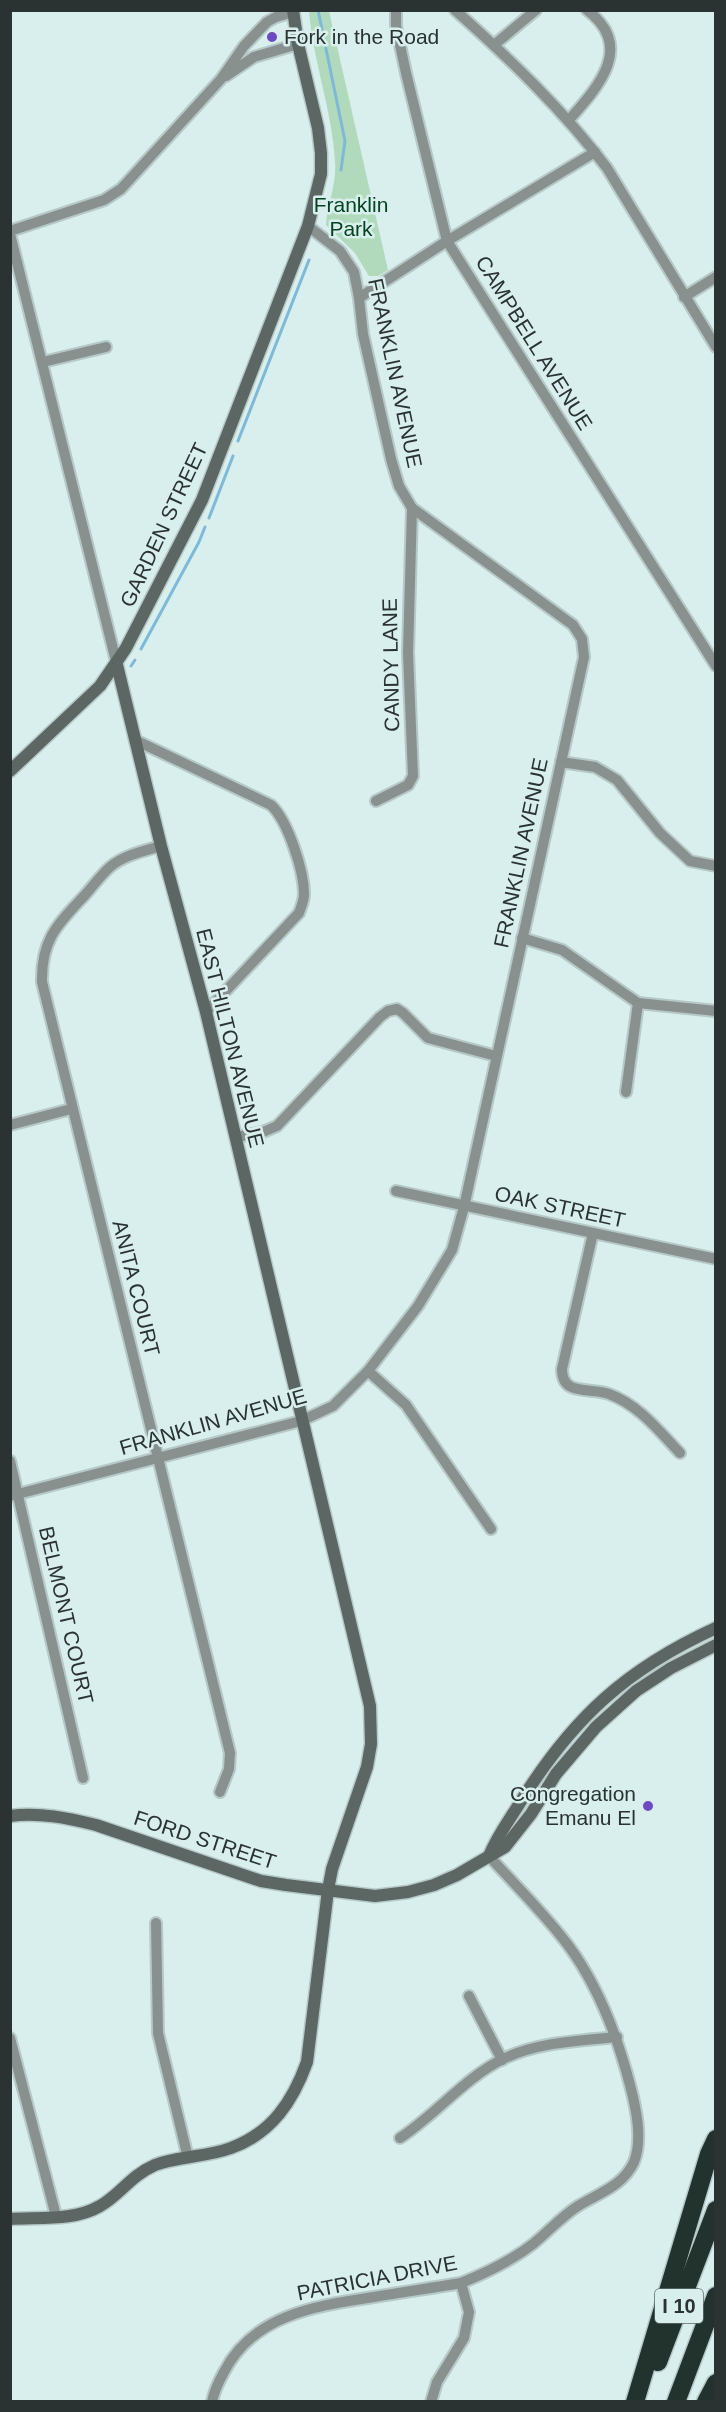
<svg xmlns="http://www.w3.org/2000/svg" width="726" height="2412" viewBox="0 0 726 2412" font-family="Arial,sans-serif">
<rect width="100%" height="100%" fill="#d9efed"/>
<path fill="#b1dabc" d="M 309,11 L 329,11 L 388,270 L 378,276 L 369,276 L 355,253 L 326,225 C 327,203 337,185 335,161 C 332,110 313,61 309,11 Z"/>
<g fill="none" stroke-linecap="round" stroke-linejoin="round">
<g stroke="#7fb9d8" stroke-width="3">
<polyline points="318,10 345,141 341,170"/>
<polyline points="238,441 309,260"/>
<polyline points="209,518 233,456"/>
<polyline points="141,649 199,542 205,527"/>
<polyline points="131,666 135,660"/>
</g>
<g stroke="#b6c9c8" stroke-width="14">
<g id="street">
<polyline points="396,10 396,26 406,73 447,241 716,666"/>
<path d="M 455,10 C 510,59 563,110 607,168 L 716,347"/>
<polyline points="494,45 536,10"/>
<polyline points="226,76 254,57 298,44"/>
<path d="M 569,120 C 597,88 636,47 587,10"/>
<polyline points="10,231 104,200 121,189 221,79 244,46 267,22 276,17 293,12"/>
<polyline points="10,234 117,665"/>
<polyline points="684,297 716,277"/>
<polyline points="359,298 447,241 595,152"/>
<polyline points="43,362 106,347"/>
<path d="M 135,740 L 271,805 C 288,821 304,871 304,894 C 304,901 301,907 299,913 L 206,1012"/>
<polyline points="561,762 595,767 617,780 660,833 690,861 716,866"/>
<polyline points="376,801 408,785 413,776 408,653 412,508"/>
<path d="M 161,846 C 144,851 124,855 110,867 C 101,875 93,886 85,895 C 58,924 41,939 42,982 L 230,1753 L 229,1769 L 220,1792"/>
<polyline points="522,938 562,950 638,1003 716,1011"/>
<polyline points="626,1092 638,1003"/>
<polyline points="10,1125 71,1109"/>
<polyline points="236,1137 263,1132 277,1126 380,1017 388,1011 397,1009 403,1013 428,1038 496,1056"/>
<polyline points="396,1191 716,1259"/>
<path d="M 593,1233 L 562,1369 C 562,1397 590,1387 609,1394 C 639,1405 659,1431 680,1453"/>
<polyline points="368,1371 406,1405 491,1529"/>
<polyline points="10,1461 83,1778"/>
<polyline points="10,1496 301,1421 333,1406 368,1371 418,1306 452,1250 464,1207 584,657 582,639 573,625 412,508 399,486 391,459 363,334 359,298 354,272 340,251 308,226"/>
<polyline points="156,1923 158,2033 188,2158"/>
<polyline points="469,1996 502,2060"/>
<polyline points="10,2038 56,2216"/>
<path d="M 400,2138 C 435,2115 466,2077 503,2059 C 538,2042 579,2041 617,2037"/>
<path d="M 212,2402 C 214,2391 219,2381 224,2372 C 254,2314 316,2306 374,2297 C 403,2292 432,2288 461,2283 C 486,2273 511,2261 533,2244 C 548,2232 562,2216 578,2206 C 599,2193 623,2186 634,2162 C 643,2139 636,2108 630,2085 C 617,2035 599,1987 568,1945 C 544,1913 515,1885 489,1856"/>
<polyline points="431,2402 437,2382 464,2338 469,2312 461,2283"/>
</g>
</g>
<g stroke="#b6c9c8" stroke-width="15">
<g id="secondary">
<polyline points="10,771 100,686 126,648 202,500 308,226 321,174 321,153 318,128 298,44 293,10"/>
<path d="M 10,1816 C 39,1812 68,1818 96,1825 L 261,1881 L 286,1885 L 375,1896 L 408,1892 L 434,1885 L 457,1875 L 505,1847 L 531,1814 L 556,1774 L 596,1727 L 636,1691 L 671,1668 L 716,1645"/>
<path d="M 489,1856 C 498,1834 509,1821 521,1801 C 573,1718 626,1669 716,1628"/>
<path d="M 10,2219 C 39,2217 75,2221 100,2206 C 120,2195 130,2176 155,2165 C 179,2156 207,2157 231,2148 C 272,2133 293,2101 307,2062 L 328,1890 L 332,1869 L 367,1767 L 371,1744 L 370,1706 L 206,1012 L 161,846 L 117,665"/>
</g>
</g>
<g stroke="#b6c9c8" stroke-width="21">
<g id="highway">
<polyline points="658,2362 716,2210"/>
<polyline points="635,2402 709,2154 716,2139"/>
<polyline points="676,2402 716,2296"/>
<polyline points="706,2402 716,2383"/>
</g>
</g>
<use href="#street" stroke="#89918e" stroke-width="10"/>
<use href="#secondary" stroke="#5c6763" stroke-width="12"/>
<use href="#highway" stroke="#22322d" stroke-width="18"/>
</g>
<g fill="#6d49c2" stroke="#d9efed" stroke-width="2">
<circle cx="272" cy="37" r="6"/>
<circle cx="648" cy="1806" r="6"/>
</g>
<g text-anchor="middle" stroke-width="5" stroke-linejoin="round" paint-order="stroke">
<rect fill="#d9efed" stroke="#5e6b6a" stroke-width="1.5" x="655" y="2289" width="48" height="34" rx="4.5"/>
<g font-size="20" font-weight="bold" fill="#2a3232">
<text x="679" y="2313">I 10</text>
</g>
<g font-size="21" fill="#2a3232" stroke="#d9efed" text-anchor="start">
<text x="284" y="44">Fork in the Road</text>
<text x="636" y="1801" text-anchor="end">Congregation<tspan x="636" dy="24">Emanu El</tspan></text>
</g>
<g font-size="21" fill="#054421" stroke="#d9efed">
<text x="351" y="212">Franklin<tspan x="351" dy="24">Park</tspan></text>
</g>
<g font-size="21" fill="#2a3232" stroke="#d9efed">
<text transform="translate(534 343) rotate(58)" y="7">CAMPBELL AVENUE</text>
<text transform="translate(395 373) rotate(78)" y="7">FRANKLIN AVENUE</text>
<text transform="translate(164 525) rotate(-65)" y="7">GARDEN STREET</text>
<text transform="translate(391 665) rotate(-91)" y="7">CANDY LANE</text>
<text transform="translate(521 853) rotate(-78)" y="7">FRANKLIN AVENUE</text>
<text transform="translate(230 1038) rotate(76)" y="7">EAST HILTON AVENUE</text>
<text transform="translate(560 1207) rotate(12)" y="7">OAK STREET</text>
<text transform="translate(136 1288) rotate(76)" y="7">ANITA COURT</text>
<text transform="translate(213 1422) rotate(-16)" y="7">FRANKLIN AVENUE</text>
<text transform="translate(66 1615) rotate(77)" y="7">BELMONT COURT</text>
<text transform="translate(205 1840) rotate(18)" y="7">FORD STREET</text>
<text transform="translate(377 2278) rotate(-11)" y="7">PATRICIA DRIVE</text>
</g>
</g>
<rect width="726" height="2412" fill="none" stroke="#2a3232" stroke-width="24"/>
</svg>
